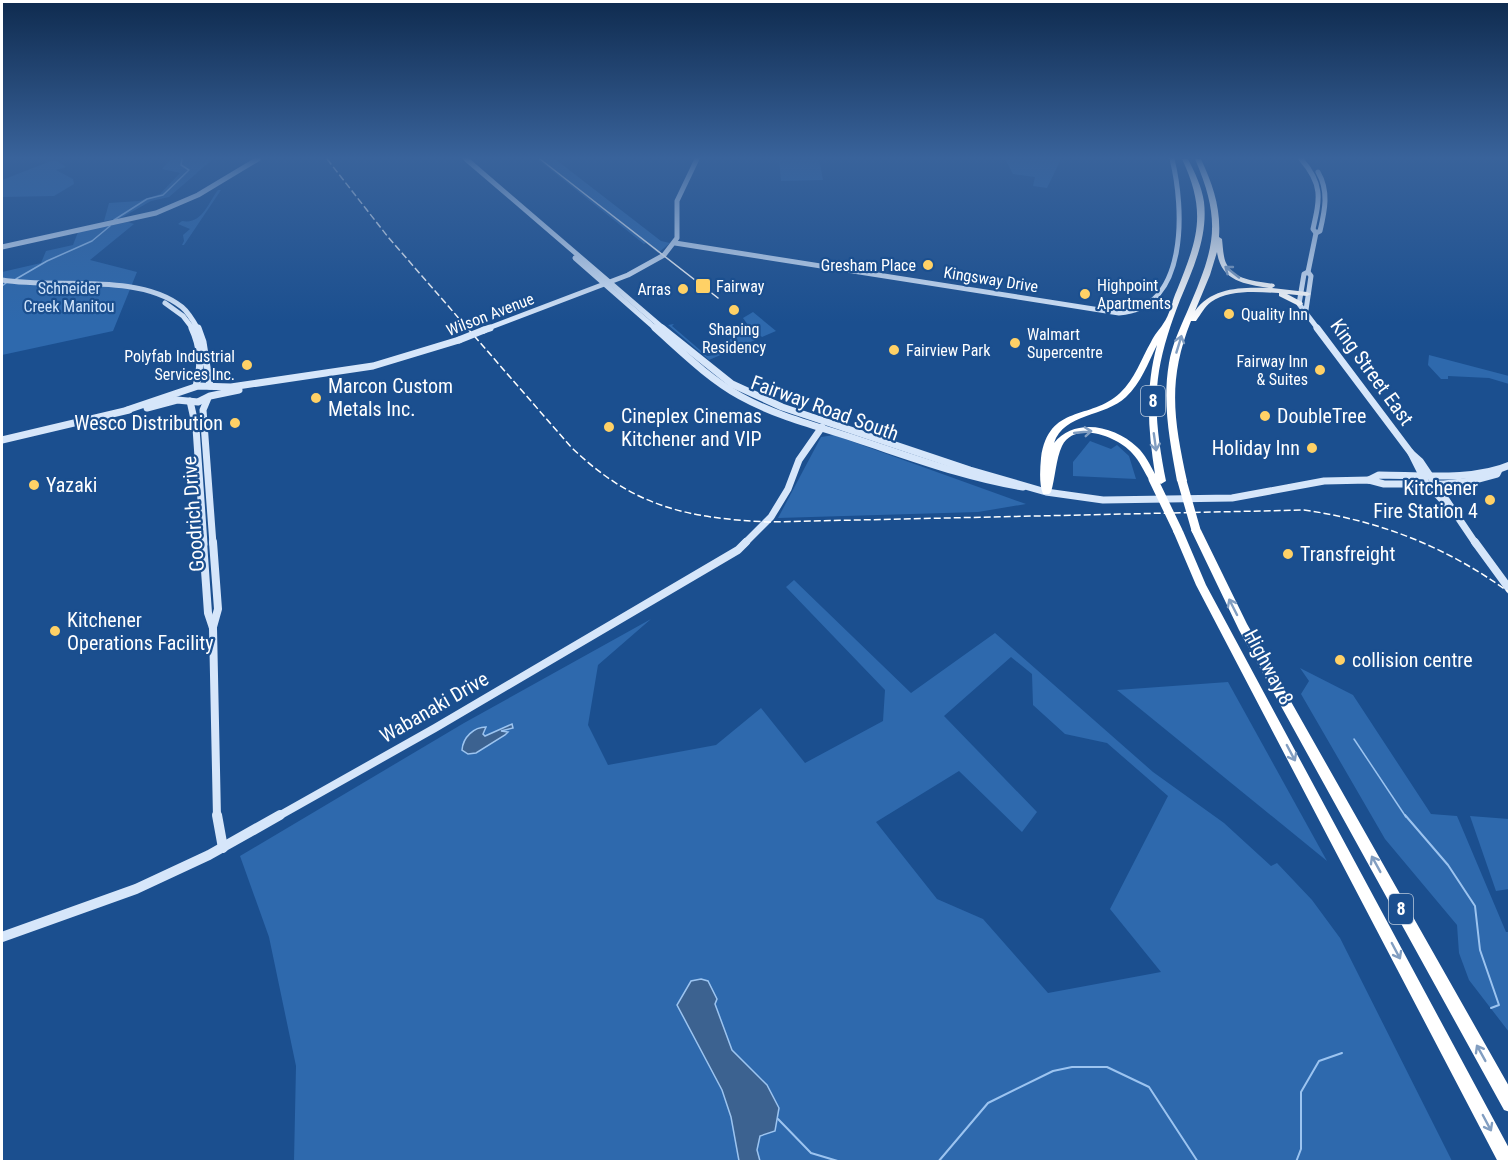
<svg xmlns="http://www.w3.org/2000/svg" width="1511" height="1163" viewBox="0 0 1511 1163" font-family="'Roboto Condensed',sans-serif">
<rect width="100%" height="100%" fill="#1b4f8f"/>
<g fill="#2e69ad" fill-rule="evenodd">
<polygon points="171,159 213,159 169,197 151,201 121,218 104,221 109,203 139,201 160,194 180,173 162,169"/>
<polygon points="537,159 555,159 661,241 670,243 658,253 646,243 644,244"/>
<polygon points="779,159 819,159 823,180 781,181"/>
<polygon points="1005,159 1061,159 1047,188 1033,186 1035,177 1013,174"/>
<polygon points="51,161 57,161 66,167 56,170 73,179 74,184 54,196 2,197 2,180"/>
<path d="M 218,190 L 221,190 L 184,245 L 182,245 L 184,241 L 183,235 L 190,229 L 178,224 L 182,221 C 202,225 208,203 218,190 Z"/>
<polygon points="128,222 134,224 90,260 137,272 113,331 2,355 2,272 41,263 46,251 73,245 78,232"/>
<polygon points="753,312 776,331 762,337 748,325 743,318"/>
<polygon points="674,324 672,326 707,356 715,355 738,331 735,330 737,328 755,340 709,360 668,325"/>
<polygon points="1429,355 1509,376 1509,384 1489,378 1448,376 1448,379 1441,379 1428,365"/>
<polygon points="834,435 1026,504 978,512 778,518 821,437"/>
<polygon points="1090,441 1111,449 1117,445 1129,456 1136,479 1073,476 1073,462"/>
<path d="M 794,580 L 911,693 L 995,633 L 1153,772 L 1224,823 L 1271,866 L 1277,863 L 1312,900 L 1340,938 L 1452,1161 L 760,1161 L 757,1150 L 760,1136 L 775,1131 L 779,1108 L 732,1050 L 715,1004 L 677,1005 L 722,1090 L 731,1117 L 739,1161 L 294,1161 L 296,1066 L 269,937 L 240,856 L 464,723 L 651,619 L 598,665 L 588,725 L 608,765 L 716,745 L 761,708 L 805,763 L 883,721 L 885,690 L 786,587 ZM 1011,657 L 1032,674 L 1033,705 L 1065,734 L 1107,743 L 1168,796 L 1110,909 L 1161,972 L 1048,993 L 983,919 L 937,899 L 876,822 L 959,771 L 1022,832 L 1037,812 L 944,716 Z"/>
<polygon points="1300,668 1353,695 1431,814 1457,816 1506,932 1509,932 1509,1032 1469,980 1459,953 1457,925 1385,839 1301,694 1309,681"/>
<polygon points="1228,682 1327,861 1117,690"/>
<polygon points="1470,816 1509,819 1509,889 1496,891"/>
</g>
<g fill="#3c6290" stroke="#9cc4f0" stroke-width="1.5">
<path d="M 512,724 L 513,728 L 501,731 L 508,732 L 505,735 L 476,753 L 468,754 L 462,750 C 463,737 474,727 486,727 L 483,734 L 485,736 Z"/>
<polygon points="701,979 708,981 717,999 715,1004 732,1050 767,1085 779,1108 775,1131 760,1136 757,1150 760,1161 739,1161 731,1117 722,1090 677,1005 691,981"/>
</g>
<g fill="none" stroke-linecap="round" stroke-linejoin="round">
<g stroke="#9cc4f0" stroke-width="1.5">
<polyline points="114,220 147,199 163,195 189,170 181,165 182,159"/>
<polyline points="16,279 47,261 92,241 110,226"/>
<polyline points="2,286 6,283"/>
<polyline points="1354,739 1406,817"/>
</g>
<g stroke="#9cc4f0" stroke-width="2">
<polyline points="1405,815 1448,865 1475,906 1480,950 1499,1005 1491,1008"/>
<polyline points="778,1119 811,1153 841,1162"/>
<polyline points="938,1162 988,1103 1053,1071 1072,1067 1107,1067 1149,1087 1198,1162"/>
<polyline points="1296,1162 1301,1149 1301,1092 1319,1061 1342,1053"/>
</g>
<g stroke="#d6e6fa" stroke-width="5">
<polyline points="466,159 664,329"/>
<path d="M 1301,159 C 1323,184 1320,198 1313,229 L 1316,233 L 1308,272 L 1311,276 L 1306,310"/>
<path d="M 1316,233 L 1320,231 C 1325,210 1329,191 1318,172"/>
<path d="M 675,243 L 1119,313 C 1189,309 1184,207 1172,159"/>
<polyline points="2,247 156,213 198,195 258,159"/>
<polyline points="575,258 656,329"/>
<polyline points="1308,272 1304,274 1299,304 1318,329"/>
<path d="M 2,280 C 56,289 138,272 182,307 C 188,312 194,322 198,329"/>
<polyline points="165,303 183,316 193,329"/>
<polyline points="486,329 628,275 664,255 677,238 677,201 697,159"/>
</g>
<g stroke="#d6e6fa" stroke-width="7">
<path d="M 192,328 C 201,347 202,366 196,386"/>
<polyline points="198,328 203,342 210,386"/>
<path d="M 655,328 C 682,352 708,378 740,396 C 776,416 817,426 856,439 C 911,457 966,478 1023,487"/>
<polyline points="662,328 732,384 782,407 970,470 1046,492 1103,500 1232,498 1324,481 1369,480 1384,484 1444,484 1471,481 1497,474 1499,470"/>
<polyline points="1317,328 1411,453 1420,461 1476,544"/>
<polyline points="484,330 490,328"/>
<polyline points="208,398 203,410 213,544"/>
<polyline points="190,401 196,428 204,544"/>
<polyline points="147,408 177,400 198,402 210,396 239,390"/>
<polyline points="127,410 198,386 231,387 373,366 459,340"/>
<polyline points="2,440 129,410"/>
<polyline points="1411,453 1426,483 1450,508"/>
<path d="M 1369,480 L 1379,475 C 1418,475 1474,481 1510,465"/>
<polyline points="744,544 771,517 788,489 799,460 822,427"/>
</g>
<g stroke="#d6e6fa" stroke-width="8">
<polyline points="203,542 208,613 213,628 217,817"/>
<polyline points="213,542 218,609 213,627"/>
<polyline points="1475,542 1510,590"/>
<polyline points="277,817 435,728 738,550 746,542"/>
</g>
<g stroke="#d6e6fa" stroke-width="10">
<polyline points="217,815 223,848"/>
<polyline points="2,937 136,889 209,855 280,815"/>
</g>
<g fill="#fff" fill-rule="evenodd">
<path d="M 1182,159 L 1188,159 C 1195,173 1202,187 1204,202 C 1208,237 1193,269 1180,300 C 1171,323 1163,347 1159,371 C 1153,408 1159,445 1166,481 L 1161,484 L 1156,481 L 1150,481 C 1144,472 1140,461 1132,453 C 1118,437 1075,420 1062,446 C 1056,458 1055,479 1051,492 L 1049,494 L 1043,494 C 1039,484 1040,470 1041,458 C 1049,403 1090,421 1120,393 C 1135,379 1141,359 1151,342 C 1154,335 1160,329 1163,324 C 1170,315 1172,300 1177,290 C 1198,238 1207,212 1182,159 ZM 1157,345 C 1145,389 1148,430 1155,474 C 1150,465 1145,454 1137,447 C 1115,426 1075,417 1054,443 C 1064,413 1105,417 1126,397 C 1141,383 1148,363 1157,345 Z"/>
<path d="M 1195,159 L 1201,159 C 1213,185 1221,208 1219,237 L 1222,239 C 1223,247 1223,256 1226,263 C 1234,281 1258,281 1274,284 L 1275,286 L 1272,288 L 1307,292 L 1311,294 L 1307,296 L 1287,294 L 1302,302 L 1303,304 L 1299,306 L 1279,296 L 1279,293 C 1258,292 1229,289 1211,302 C 1205,306 1201,314 1196,321 L 1191,321 C 1167,381 1174,420 1187,481 L 1182,484 L 1177,481 C 1170,442 1162,403 1169,363 C 1172,345 1180,328 1187,312 C 1214,249 1223,224 1195,159 ZM 1217,252 C 1221,281 1244,284 1269,288 C 1242,287 1212,287 1195,311 L 1210,275 Z"/>
<polygon points="1196,526 1201,530 1247,624 1510,1088 1510,1112 1504,1110 1239,630 1191,530"/>
<polygon points="1178,527 1183,531 1206,585 1510,1150 1510,1162 1498,1162 1196,585 1173,531"/>
</g>
<polyline stroke="#fff" stroke-width="1.5" points="540,159 718,298"/>
<path stroke="#fff" stroke-width="1.5" stroke-dasharray="7 3" stroke-linecap="butt" d="M 327,159 L 388,237 L 571,447 C 632,506 685,518 768,522 L 1304,510 C 1381,521 1447,547 1510,593"/>
<polyline stroke="#d6e6fa" stroke-width="7" points="459,340 484,330"/>
<g stroke="#fff" stroke-width="9">
<polyline points="1153,479 1178,531"/>
<polyline points="1182,481 1196,530"/>
</g>
</g>
<defs><path id="oneway-shaft" d="M-6 0H5M1.5-3L5.5 0L1.5 3" fill="none" stroke-width="1.6" stroke-linecap="round" stroke-linejoin="round" transform="scale(1.5)"/></defs>
<g stroke="#829ec1">
<use href="#oneway-shaft" transform="translate(1232 272) rotate(-142)"/>
<use href="#oneway-shaft" transform="translate(1179 344) rotate(-73)"/>
<use href="#oneway-shaft" transform="translate(1083 432) rotate(-6)"/>
<use href="#oneway-shaft" transform="translate(1155 442) rotate(82)"/>
<use href="#oneway-shaft" transform="translate(1233 607) rotate(-117)"/>
<use href="#oneway-shaft" transform="translate(1291 753) rotate(62)"/>
<use href="#oneway-shaft" transform="translate(1376 864) rotate(-119)"/>
<use href="#oneway-shaft" transform="translate(1396 951) rotate(62)"/>
<use href="#oneway-shaft" transform="translate(1481 1053) rotate(-119)"/>
<use href="#oneway-shaft" transform="translate(1487 1123) rotate(62)"/>
</g>
<linearGradient id="sky" x2="0" y2="1"><stop stop-color="#0f2b4f"/><stop offset="0.49" stop-color="#39639b"/><stop offset="1" stop-color="#39639b" stop-opacity="0"/></linearGradient>
<rect width="1511" height="322" fill="url(#sky)"/>
<g fill="#ffd166" stroke="#1b4f8f" stroke-width="2">
<circle cx="928" cy="265" r="6"/>
<rect x="695" y="278" width="16" height="16" rx="3"/>
<circle cx="683" cy="289" r="6"/>
<circle cx="1085" cy="294" r="6"/>
<circle cx="734" cy="310" r="6"/>
<circle cx="1229" cy="314" r="6"/>
<circle cx="1015" cy="343" r="6"/>
<circle cx="894" cy="350" r="6"/>
<circle cx="247" cy="365" r="6"/>
<circle cx="1320" cy="370" r="6"/>
<circle cx="316" cy="398" r="6"/>
<circle cx="1265" cy="416" r="6"/>
<circle cx="235" cy="423" r="6"/>
<circle cx="609" cy="427" r="6"/>
<circle cx="1312" cy="448" r="6"/>
<circle cx="34" cy="485" r="6"/>
<circle cx="1490" cy="500" r="6"/>
<circle cx="1288" cy="554" r="6"/>
<circle cx="55" cy="631" r="6"/>
<circle cx="1340" cy="660" r="6"/>
</g>
<g text-anchor="middle" stroke-width="4.5" stroke-linejoin="round" paint-order="stroke">
<g font-size="16" fill="#fff" stroke="#1b4f8f" text-anchor="start">
<text x="916" y="271" text-anchor="end">Gresham Place</text>
<text x="1097" y="291">Highpoint<tspan x="1097" dy="18">Apartments</tspan></text>
<text x="716" y="292">Fairway</text>
<text x="671" y="295" text-anchor="end">Arras</text>
<text x="1241" y="320">Quality Inn</text>
<text x="734" y="335" text-anchor="middle">Shaping<tspan x="734" dy="18">Residency</tspan></text>
<text x="1027" y="340">Walmart<tspan x="1027" dy="18">Supercentre</tspan></text>
<text x="906" y="356">Fairview Park</text>
<text x="235" y="362" text-anchor="end">Polyfab Industrial<tspan x="235" dy="18">Services Inc.</tspan></text>
<text x="1308" y="367" text-anchor="end">Fairway Inn<tspan x="1308" dy="18">&amp; Suites</tspan></text>
</g>
<g font-size="16" fill="#fff" stroke="#1b4f8f">
<text transform="translate(991 279) rotate(9)" y="6">Kingsway Drive</text>
<text transform="translate(490 314) rotate(-21)" y="6">Wilson Avenue</text>
</g>
<g font-size="16" fill="#cfe3fa" stroke="#1b4f8f">
<text x="69" y="294">Schneider<tspan x="69" dy="18">Creek Manitou</tspan></text>
</g>
<g fill="#1b4f8f" stroke="#bbcadd" stroke-width="1.5">
<rect x="1141" y="386" width="24" height="30" rx="4.5"/>
<rect x="1389" y="894" width="24" height="30" rx="4.5"/>
</g>
<g font-size="18" font-weight="bold" fill="#fff">
<text x="1153" y="407">8</text>
<text x="1401" y="915">8</text>
</g>
<g font-size="20" fill="#fff" stroke="#1b4f8f">
<text transform="translate(1372 372) rotate(54)" y="7">King Street East</text>
<text transform="translate(825 408) rotate(20)" y="7">Fairway Road South</text>
<text transform="translate(193 514) rotate(-94)" y="7">Goodrich Drive</text>
<text transform="translate(1269 667) rotate(62)" y="7">Highway 8</text>
<text transform="translate(434 707) rotate(-30)" y="7">Wabanaki Drive</text>
</g>
<g font-size="20" fill="#fff" stroke="#1b4f8f" text-anchor="start">
<text x="328" y="393">Marcon Custom<tspan x="328" dy="23">Metals Inc.</tspan></text>
<text x="621" y="423">Cineplex Cinemas<tspan x="621" dy="23">Kitchener and VIP</tspan></text>
<text x="1277" y="423">DoubleTree</text>
<text x="223" y="430" text-anchor="end">Wesco Distribution</text>
<text x="1300" y="455" text-anchor="end">Holiday Inn</text>
<text x="46" y="492">Yazaki</text>
<text x="1478" y="495" text-anchor="end">Kitchener<tspan x="1478" dy="23">Fire Station 4</tspan></text>
<text x="1300" y="561">Transfreight</text>
<text x="67" y="627">Kitchener<tspan x="67" dy="23">Operations Facility</tspan></text>
<text x="1352" y="667">collision centre</text>
</g>
</g>
<rect width="1511" height="1163" fill="none" stroke="#ffffff" stroke-width="6"/>
</svg>
